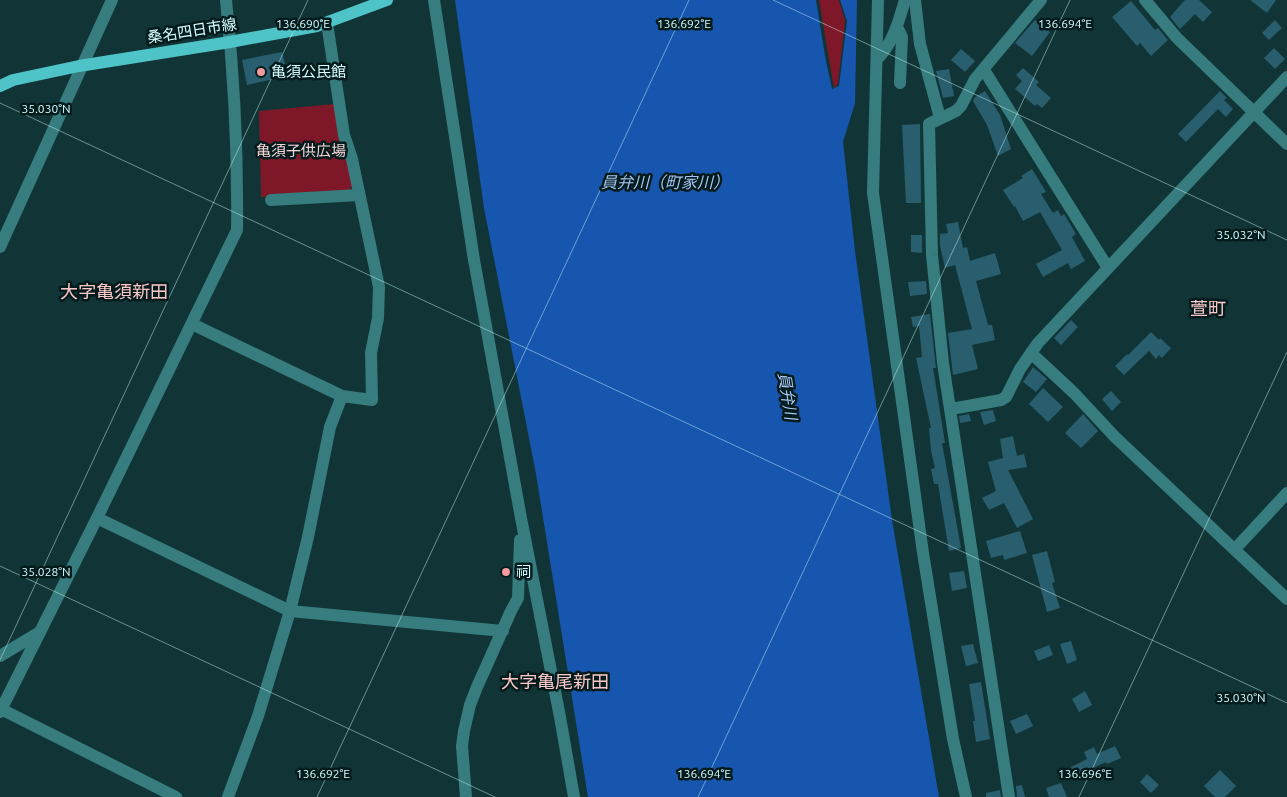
<svg xmlns="http://www.w3.org/2000/svg" width="1287" height="797" viewBox="0 0 1287 797" font-family="Ubuntu,'Noto Sans JP',sans-serif">
<rect width="100%" height="100%" fill="#113536"/>
<g fill="#7e1828">
<polygon points="819,0 839,0 845,21 838,83 835,88 833,83"/>
<polygon points="335,104 354,185 348,191 261,197 259,111"/>
</g>
<polygon fill="#1756ae" points="455,0 816,0 825,56 832,89 839,86 847,21 840,0 857,0 855,103 843,142 855,251 892,520 939,797 588,797 536,474 484,208"/>
<g fill="#285e6d">
<polygon points="1185,0 1199,0 1212,12 1203,22 1195,14 1180,29 1170,17"/>
<polygon points="1250,0 1276,0 1267,13"/>
<polygon points="1131,1 1155,30 1158,28 1168,40 1151,56 1140,43 1137,46 1112,17"/>
<polygon points="1035,20 1050,32 1032,56 1015,43"/>
<polygon points="1275,20 1282,28 1269,40 1262,33"/>
<polygon points="1274,48 1285,59 1275,69 1264,58"/>
<polygon points="961,49 975,61 965,72 951,60"/>
<polygon points="282,52 285,64 276,66 278,78 247,85 242,60"/>
<polygon points="1023,68 1039,82 1036,85 1051,98 1042,108 1037,104 1035,106 1015,89 1022,81 1016,75"/>
<polygon points="949,69 954,96 943,98 936,71"/>
<polygon points="985,91 1000,115 1011,149 998,156 987,125 973,101 975,97"/>
<polygon points="1220,91 1227,98 1224,100 1233,109 1226,117 1218,109 1186,142 1178,134"/>
<polygon points="920,124 921,203 906,203 902,125"/>
<polygon points="1032,169 1046,192 1041,194 1053,213 1058,210 1061,216 1064,214 1076,234 1072,237 1085,261 1071,269 1068,263 1043,277 1036,264 1062,250 1040,212 1023,221 1015,206 1014,207 1003,190 1023,178 1021,176"/>
<polygon points="958,222 963,248 967,247 970,261 995,253 1001,274 976,281 988,325 992,325 995,340 972,345 978,369 953,375 948,333 972,329 955,265 945,268 940,246 940,234 948,233 946,224"/>
<polygon points="911,235 922,235 922,253 911,252"/>
<polygon points="926,281 927,294 910,296 908,282"/>
<polygon points="930,314 936,368 933,368 935,380 945,443 942,443 961,548 949,551 938,484 934,484 931,469 935,468 931,451 929,428 931,428 916,358 922,357 919,326 913,327 911,317"/>
<polygon points="1071,320 1078,327 1061,345 1054,338"/>
<polygon points="1151,332 1159,340 1160,338 1171,348 1162,358 1159,355 1156,359 1149,351 1124,375 1115,366 1127,354 1128,355"/>
<polygon points="1033,367 1047,379 1036,392 1023,382"/>
<polygon points="1043,388 1063,407 1048,422 1029,404"/>
<polygon points="1111,391 1121,402 1112,411 1102,399"/>
<polygon points="993,410 996,421 984,425 980,412"/>
<polygon points="969,414 971,421 960,423 959,416"/>
<polygon points="1083,414 1098,431 1081,448 1065,433"/>
<polygon points="1013,436 1017,456 1024,454 1027,467 1008,470 1033,519 1017,528 1004,503 989,510 982,498 996,491 988,462 1003,458 1000,439"/>
<polygon points="1020,531 1027,553 1004,560 1003,555 991,558 986,541"/>
<polygon points="1047,551 1055,582 1052,583 1060,608 1047,612 1032,555"/>
<polygon points="964,571 967,588 952,591 949,573"/>
<polygon points="1071,641 1077,660 1067,664 1060,644"/>
<polygon points="973,644 978,663 966,666 961,646"/>
<polygon points="1049,645 1053,655 1038,661 1034,651"/>
<polygon points="981,682 990,739 976,742 973,721 975,721 969,684"/>
<polygon points="1085,691 1092,705 1079,712 1072,699"/>
<polygon points="1027,714 1033,726 1016,734 1010,721"/>
<polygon points="1115,746 1121,758 1107,764 1106,762 1075,776 1071,767 1087,759 1084,752 1094,747 1097,754"/>
<polygon points="1220,770 1236,786 1225,797 1215,797 1204,786"/>
<polygon points="1147,774 1159,785 1151,793 1140,782"/>
<polygon points="1061,783 1067,797 1049,797 1046,788"/>
<polygon points="1022,785 1025,797 1017,797 1016,786"/>
<polygon points="1000,790 1001,797 986,797 986,793"/>
</g>
<g fill="none" stroke-linecap="round" stroke-linejoin="round">
<g stroke="#377c7e" stroke-width="12">
<polyline points="434,0 474,260 521,518 560,717 574,797"/>
<polyline points="878,0 873,193 923,553 953,739 966,797"/>
<polyline points="915,0 920,44 940,118"/>
<polyline points="1145,0 1177,38 1287,144"/>
<polyline points="897,27 902,37 900,83"/>
<path d="M 877,59 C 893,44 899,20 905,0"/>
<polyline points="984,70 1108,268"/>
<polyline points="1287,77 1038,343 1031,353 1074,393 1115,437 1287,599"/>
<polyline points="271,200 359,195"/>
<polyline points="0,247 112,0"/>
<polyline points="192,324 342,396 372,400 371,353 378,318 379,287 352,159 344,135 327,23"/>
<polyline points="951,409 1001,400 1006,397 1020,369 1031,353"/>
<polyline points="97,518 290,611 503,631"/>
<polyline points="1235,549 1287,493"/>
<polyline points="0,656 40,632"/>
<polyline points="1,709 176,797"/>
<path d="M 0,712 L 97,518 L 237,230 C 238,154 234,76 226,0"/>
<polyline points="228,797 258,716 290,611 308,537 330,427 342,396"/>
<polyline points="466,797 462,746 464,731 470,705 477,687 511,611 518,598 520,540"/>
<polyline points="1009,797 943,363 932,255 929,124 956,111 961,106 975,79 1041,0"/>
</g>
<polyline stroke="#4fc4c8" stroke-width="12" points="0,86 13,80 79,66 230,42 317,26 387,0"/>
</g>
<path fill="none" stroke="#d6feff" stroke-width="1" stroke-opacity="0.45" d="M 773,0 L 1287,240M 0,103 L 1287,703M 0,566 L 495,797M 0,660 L 308,0M 317,797 L 689,0M 698,797 L 1070,0M 1079,797 L 1287,352"/>
<g fill="#f59b9d" stroke="#031b1c" stroke-width="2">
<circle cx="261" cy="72" r="5"/>
<circle cx="506" cy="572" r="5"/>
</g>
<g text-anchor="middle" stroke-width="5" stroke-linejoin="round" paint-order="stroke">
<g font-size="15" fill="#d6feff" stroke="#031b1c">
<text transform="translate(192 31) rotate(-9)" y="5">桑名四日市線</text>
</g>
<g font-size="15" fill="#d6feff" stroke="#031b1c" text-anchor="start">
<text x="271" y="77">亀須公民館</text>
<text x="516" y="577">祠</text>
</g>
<g font-size="15" fill="#f7d6d6" stroke="#031b1c">
<text x="301" y="156">亀須子供広場</text>
</g>
<g font-size="16" font-style="italic" fill="#a7c6f4" stroke="#031b1c">
<text x="665" y="188">員弁川（町家川）</text>
<text transform="translate(788 396) rotate(81)" y="6">員弁川</text>
</g>
<g font-size="18" fill="#fbc7c7" stroke="#031b1c">
<text x="114" y="298">大字亀須新田</text>
<text x="1208" y="315">萱町</text>
<text x="555" y="688">大字亀尾新田</text>
</g>
</g>
<g font-size="12" text-anchor="middle" fill="#d6feff" stroke="#031b1c" stroke-width="5" stroke-linejoin="round" paint-order="stroke">
<text x="303" y="28">136.690°E</text>
<text x="684" y="28">136.692°E</text>
<text x="1065" y="28">136.694°E</text>
<text x="46" y="113">35.030°N</text>
<text x="1241" y="239">35.032°N</text>
<text x="46" y="576">35.028°N</text>
<text x="1241" y="702">35.030°N</text>
<text x="323" y="778">136.692°E</text>
<text x="704" y="778">136.694°E</text>
<text x="1085" y="778">136.696°E</text>
</g>
</svg>
